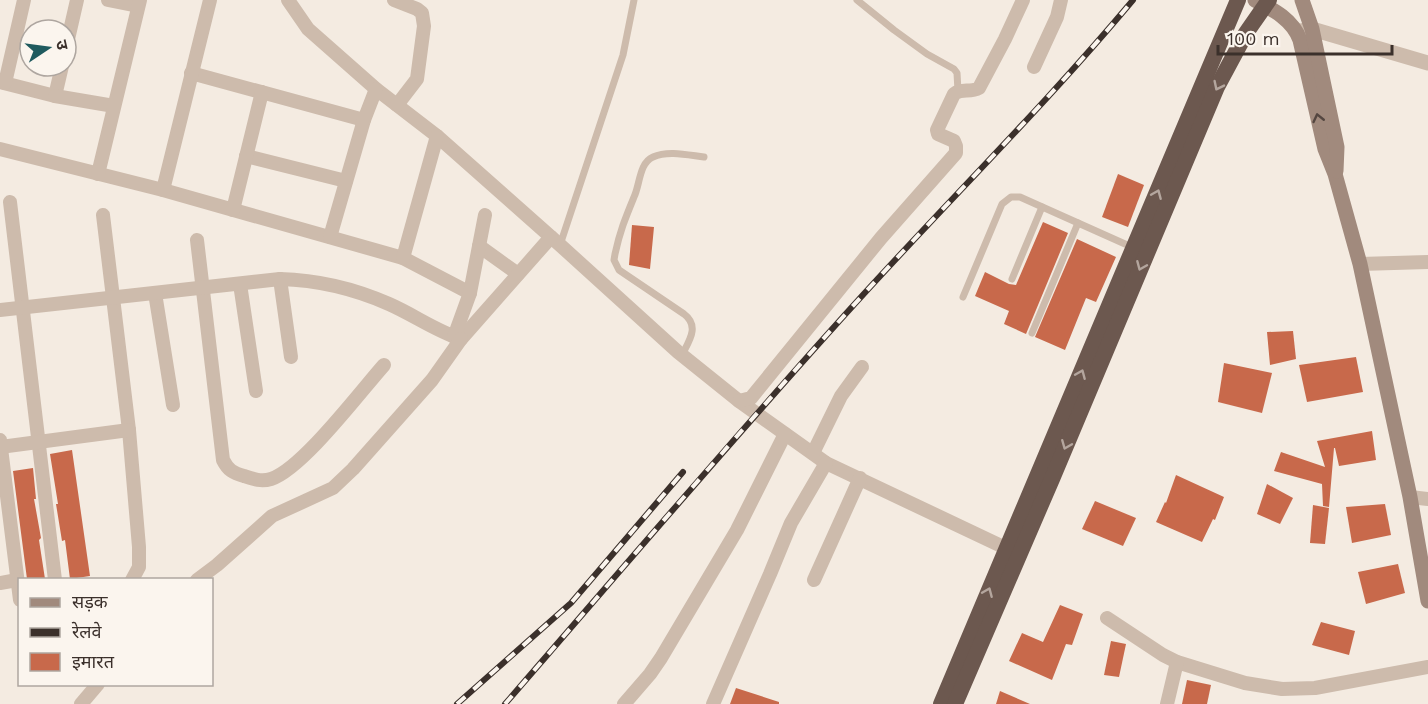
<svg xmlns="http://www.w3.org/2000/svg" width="1428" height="704" viewBox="0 0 1428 704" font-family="'Work Sans','Noto Sans Devanagari',sans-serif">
<rect width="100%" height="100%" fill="#f4ebe1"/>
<g fill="#c8694b">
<polygon points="1118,174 1144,185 1128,227 1102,217"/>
<polygon points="1043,222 1068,233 1026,334 1004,324 1009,311 975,296 985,272 1009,284 1016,285"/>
<polygon points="632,225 654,227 650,269 629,265"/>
<polygon points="1077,239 1116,257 1096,302 1086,298 1065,350 1035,337"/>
<polygon points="1293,331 1296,359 1270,365 1267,332"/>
<polygon points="1356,357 1363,392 1307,402 1299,365"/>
<polygon points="1224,363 1272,373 1262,413 1218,402"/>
<polygon points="1372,431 1376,460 1339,466 1335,448 1334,448 1329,507 1323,506 1322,484 1274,471 1281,452 1325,467 1317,441"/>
<polygon points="72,450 90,576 70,579 65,540 62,541 56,504 58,504 50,454"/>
<polygon points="33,468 36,499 34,499 41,538 39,540 45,579 27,579 13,471"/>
<polygon points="1176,475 1224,497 1215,520 1213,519 1202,542 1156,522 1165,502 1166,503"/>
<polygon points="1267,484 1293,498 1280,524 1257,514"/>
<polygon points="1095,501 1136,518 1123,546 1082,529"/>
<polygon points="1385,504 1391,535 1352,543 1346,507"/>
<polygon points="1313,505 1329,508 1325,544 1310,543"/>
<polygon points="1398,564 1405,593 1366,604 1358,572"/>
<polygon points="1060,605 1083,614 1072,645 1066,644 1052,680 1009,661 1022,633 1043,642"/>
<polygon points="1321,622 1355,631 1349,655 1312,645"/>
<polygon points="1111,641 1126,644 1119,677 1104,675"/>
<polygon points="1187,680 1211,685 1207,704 1182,704"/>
<polygon points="736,688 779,702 779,704 730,704"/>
<polygon points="1000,691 1030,704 996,704"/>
</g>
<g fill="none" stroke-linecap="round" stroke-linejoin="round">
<g stroke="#cdbbac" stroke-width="7">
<polyline points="857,0 894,30 927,54 954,69 957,73 958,91"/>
<polyline points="560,245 623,55 634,0"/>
<polyline points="1012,279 1042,207"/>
<polyline points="963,297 1002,204 1011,197 1020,197 1134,248"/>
<polyline points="1032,333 1078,223"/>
<path d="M 682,355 C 689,341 700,326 684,314 L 619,270 L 614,260 L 615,254 C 620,231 625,219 634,197 C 640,185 639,163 653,157 C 668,150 688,155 704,157"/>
</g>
<g stroke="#cdbbac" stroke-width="14">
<polyline points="108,0 138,6"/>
<polyline points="288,0 308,29 376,89 437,136 560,245 678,352 739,401 826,463 1014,552"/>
<polyline points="394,0 417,9 422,13 424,26 417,79 397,105"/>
<polyline points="66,48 77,0"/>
<polyline points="1034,67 1057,17 1061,0"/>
<polyline points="191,73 364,120"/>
<polyline points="0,82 55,96 62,66"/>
<polyline points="5,83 24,0"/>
<polyline points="55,96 114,106"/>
<polyline points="0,149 163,190 403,258 470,293"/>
<polyline points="246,156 346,181"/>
<polyline points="98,174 140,0"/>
<polyline points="163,190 210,0"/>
<polyline points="10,202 55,580"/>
<polyline points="233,210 262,92"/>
<polyline points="103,215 129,430 139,547 139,567 132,580"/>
<polyline points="330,237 364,120 376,89"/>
<path d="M 197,240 L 223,460 C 228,470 233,473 244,476 C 253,479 261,482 271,479 C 302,469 360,392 384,365"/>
<polyline points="479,246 518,274"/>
<polyline points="403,258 437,136"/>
<polyline points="1360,264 1428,262"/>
<polyline points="280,279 291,357"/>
<polyline points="240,284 256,391"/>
<polyline points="155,293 173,405"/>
<path d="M 0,310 L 280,279 C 318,280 355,289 389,304 C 414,315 436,331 461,339 L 551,237"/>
<polyline points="454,337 470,293 485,215"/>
<path d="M 739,401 L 751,398 L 881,238 L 956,153 L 956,146 L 954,141 L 938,134 L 937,130 L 954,94 C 962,88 970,93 979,88 L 1005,39 L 1023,0"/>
<polyline points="0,440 20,600"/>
<polyline points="0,447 129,430"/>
<polyline points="813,453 841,396 862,367"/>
<polyline points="1410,497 1428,499"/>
<polyline points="197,580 217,565 272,516 333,488 353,469 432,380 461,339"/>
<polyline points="814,580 860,478"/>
<polyline points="0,583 17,580"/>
<polyline points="1107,618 1163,655 1177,662 1245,683 1282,689 1315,688 1428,667"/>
<polyline points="81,704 98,684"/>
<polyline points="624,704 650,674 661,658 737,530 785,434"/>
<polyline points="713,704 770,574 791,523 826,463"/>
<polyline points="1167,704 1177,662"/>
</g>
<polyline stroke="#cdbbac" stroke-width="15" points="1301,31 1312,29 1428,63"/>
<g stroke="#a18a7d" stroke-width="15">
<path d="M 1255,0 C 1274,10 1293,20 1300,40 L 1325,149 L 1335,174 L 1360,264 L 1410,497 L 1428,601"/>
<polyline points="1302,0 1312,29 1337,147 1336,171"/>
</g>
<g stroke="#6c584f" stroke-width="16">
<polyline points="941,704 1238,0"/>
<polyline points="955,704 1052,479 1217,87 1246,33 1269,0"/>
</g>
<g stroke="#3b302b" stroke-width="6">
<g id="rail">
<polyline points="457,704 571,603 683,472"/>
<path d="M 505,704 C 623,568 740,430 861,297 C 951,198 1047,103 1133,0"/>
</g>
</g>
<use href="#rail" stroke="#fbf5ee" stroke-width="4" stroke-dasharray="11" stroke-linecap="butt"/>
</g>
<defs><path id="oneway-chevron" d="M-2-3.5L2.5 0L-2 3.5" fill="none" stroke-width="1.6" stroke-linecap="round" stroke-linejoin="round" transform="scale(1.5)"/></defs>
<g stroke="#b4a69e">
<use href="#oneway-chevron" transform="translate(1218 86) rotate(116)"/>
<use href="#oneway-chevron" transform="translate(1157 194) rotate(-67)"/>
<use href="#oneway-chevron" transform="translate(1141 266) rotate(113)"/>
<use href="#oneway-chevron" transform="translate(1081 374) rotate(-67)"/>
<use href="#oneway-chevron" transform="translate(1066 445) rotate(112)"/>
<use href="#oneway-chevron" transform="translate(988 592) rotate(-67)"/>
</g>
<use stroke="#544640" href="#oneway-chevron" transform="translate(1318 118) rotate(-103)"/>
<rect x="18" y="578" width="195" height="108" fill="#fbf5ee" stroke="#aea6a0" stroke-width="1.5"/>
<rect x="30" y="598" width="30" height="9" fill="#a18a7d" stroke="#aea6a0" stroke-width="1.5"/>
<text x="72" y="608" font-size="18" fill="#3b302b">सड़क</text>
<rect x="30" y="628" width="30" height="9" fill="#3b302b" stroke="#aea6a0" stroke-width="1.5"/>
<text x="72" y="638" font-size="18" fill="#3b302b">रेलवे</text>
<rect x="30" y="653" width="30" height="18" fill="#c8694b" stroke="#aea6a0" stroke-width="1.5"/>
<text x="72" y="668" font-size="18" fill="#3b302b">इमारत</text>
<g transform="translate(48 48) rotate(77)"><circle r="28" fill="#fbf5ee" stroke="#aea6a0" stroke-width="1.5"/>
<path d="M0-4.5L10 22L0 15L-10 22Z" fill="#1f5a5e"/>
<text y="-9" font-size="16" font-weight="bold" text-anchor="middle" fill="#3b302b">उ</text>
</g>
<path d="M1218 45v9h174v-9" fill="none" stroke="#3b302b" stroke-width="3"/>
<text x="1227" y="45" font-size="18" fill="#3b302b" stroke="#fbf5ee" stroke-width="4.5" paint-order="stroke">100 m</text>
</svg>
